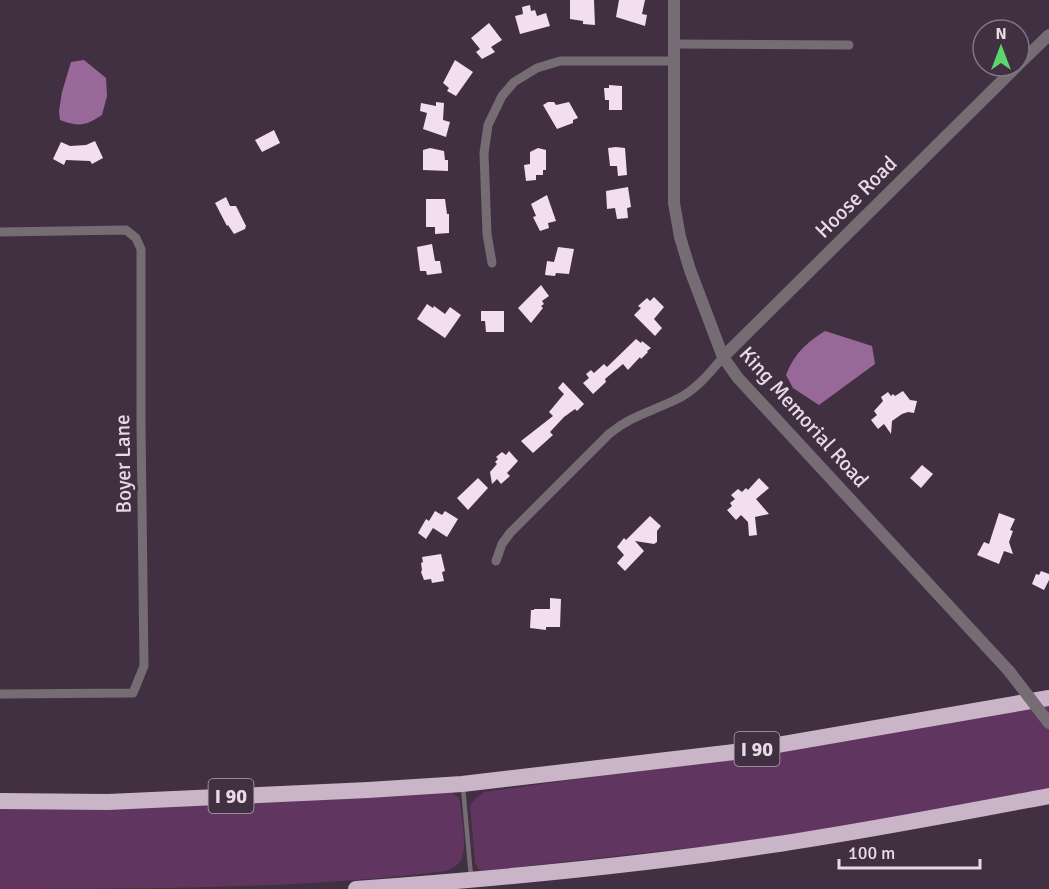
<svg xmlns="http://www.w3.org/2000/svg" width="1049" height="889" viewBox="0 0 1049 889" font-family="Signika,sans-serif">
<rect width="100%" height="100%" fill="#413041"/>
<g fill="#603661">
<polygon points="1049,704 1049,790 846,826 725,844 483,871 479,870 475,863 470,805 476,798 484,792 848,741"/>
<path d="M 451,792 L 458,797 L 460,801 C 461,815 468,848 461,860 C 458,866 452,868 446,871 C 298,889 149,889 0,889 L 0,809 L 139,808 Z"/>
</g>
<g fill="#986998">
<path d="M 84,60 L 106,78 L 107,96 L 102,115 C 85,126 79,127 60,120 L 59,111 L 62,92 L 71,62 Z"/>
<path d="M 825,331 L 872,346 L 875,364 L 819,405 L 793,388 L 786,375 C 794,354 806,343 825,331 Z"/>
</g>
<g fill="#f2ddf1">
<polygon points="570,0 594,0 595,25 583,24 583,21 570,19"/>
<polygon points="619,0 645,0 642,14 647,15 645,26 616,17"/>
<polygon points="530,5 531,11 535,10 537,16 546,13 550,26 520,34 515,16 523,14 522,7"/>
<polygon points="489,23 502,40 491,47 495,52 482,59 476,52 480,49 471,38"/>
<polygon points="455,60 473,72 456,96 447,91 449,88 443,83"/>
<polygon points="609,85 622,86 622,110 609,110 609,100 605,100 604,88 609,88"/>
<polygon points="436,102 444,103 443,120 450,122 446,137 423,129 427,113 420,111 421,103 436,106"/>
<polygon points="548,102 554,102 556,105 569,102 578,118 573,120 573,123 557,129 543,105"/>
<polygon points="274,130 280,143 262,152 255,140"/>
<polygon points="95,141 103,158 92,164 90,161 66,160 64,165 53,159 61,142 70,146 86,145"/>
<polygon points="616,147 625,148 627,175 618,176 617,166 610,166 608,148"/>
<polygon points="430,148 444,151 445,160 448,160 448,171 423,170 423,150"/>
<polygon points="538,148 546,150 546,170 543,170 543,175 536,175 536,180 526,181 524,165 530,164 530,152"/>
<polygon points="628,187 631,207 627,208 628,218 617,219 615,208 607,209 606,191"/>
<polygon points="547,195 556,221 548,223 549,228 540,231 533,217 536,216 531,204"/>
<polygon points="226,197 230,206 236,206 246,226 245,229 234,234 228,225 227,226 215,203"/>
<polygon points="426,199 445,199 447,214 449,214 449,233 435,234 435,227 426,227"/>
<polygon points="432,244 435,261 440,261 442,273 427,275 426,271 420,271 417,247"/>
<polygon points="558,247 574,249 569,274 556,273 555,276 545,275 547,261 554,262"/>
<polygon points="541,285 549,296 542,301 544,304 541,306 543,308 531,323 518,308"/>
<polygon points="654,297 664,307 654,319 662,328 655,336 634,315 641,308 638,306 647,298 650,301"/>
<polygon points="427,304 433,308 434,306 445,314 450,307 461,315 445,338 417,319"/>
<polygon points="481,311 504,311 504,332 486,332 485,321 481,321"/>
<polygon points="636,339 641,343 642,341 651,348 647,351 648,352 641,359 640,357 628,370 623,364 605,379 606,382 593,394 583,383 589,378 586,374 591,370 594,373 604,364 607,367"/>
<polygon points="563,382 584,404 577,411 575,409 564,417 550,432 553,435 533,453 521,441 553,416 549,412 564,394 558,388"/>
<polygon points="903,391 910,400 917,401 914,413 908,412 902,414 892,421 891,434 884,424 878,429 871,420 877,415 874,411 883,401 881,397 888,392 891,396 893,394 895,396"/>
<polygon points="509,451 518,461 507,473 510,476 501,484 497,479 492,484 490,472 497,464 495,462 498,459 496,457 502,452 506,455"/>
<polygon points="922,465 933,474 921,488 910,478"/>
<polygon points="478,478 488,488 468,510 457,498"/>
<polygon points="759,478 769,488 756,499 769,514 755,517 757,535 749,536 748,522 741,515 736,520 727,510 732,506 730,503 735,499 731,495 738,489 742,492 746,488 748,490"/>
<polygon points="435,511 442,515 445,511 458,519 447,537 433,528 426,539 418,533 426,519 429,521"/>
<polygon points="999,513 1015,519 1010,530 1013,531 1009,542 1013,554 1004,551 999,564 977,555 984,542 989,544"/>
<polygon points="650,516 661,526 657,531 657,542 654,544 635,541 644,551 625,571 617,563 624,555 617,547 624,538 626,540"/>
<polygon points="441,554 445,571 442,572 444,581 432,583 431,579 424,580 421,572 422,570 421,563 423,562 422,557"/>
<polygon points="1041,571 1049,574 1049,580 1044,590 1032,584 1036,574 1039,575"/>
<polygon points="550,598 561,599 560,627 546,627 546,630 530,628 531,610 534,610 534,609 550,609"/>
</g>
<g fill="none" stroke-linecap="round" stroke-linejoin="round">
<polyline stroke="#756c74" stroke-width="4.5" points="463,787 471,877"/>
<g stroke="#756c74" stroke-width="9">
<polyline points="673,44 849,45"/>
<polyline points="0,232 126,230 136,238 141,249 141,425 144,666 133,693 0,694"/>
<polyline points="492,263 487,234 484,153 488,125 502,96 514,82 537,68 560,61 673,61"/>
<path d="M 496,561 L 502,544 L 510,533 L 609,434 C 631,416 650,412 675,400 C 694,392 710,373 723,357"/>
</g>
<g stroke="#756c74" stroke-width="12">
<polyline points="674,0 674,203 680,237 690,270 723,357 738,378 1009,671"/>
<polyline points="1019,64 1049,35"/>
<polyline points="723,357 1017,66"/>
</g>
<g stroke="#c9b4c8" stroke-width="16">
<polyline points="0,801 108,802 368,790 462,784 743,751 1049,698"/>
<path d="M 356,889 C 491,879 625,867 758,847 C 856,833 952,814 1049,796"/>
</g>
<polyline stroke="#756c74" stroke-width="12" points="1009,671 1049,723"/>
</g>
<g text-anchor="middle" stroke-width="6" stroke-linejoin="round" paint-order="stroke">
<g fill="#413041" stroke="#b5a8b4" stroke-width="1.5">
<rect x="734.5" y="732" width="45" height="34" rx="4.5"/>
<rect x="208.5" y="779" width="45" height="34" rx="4.5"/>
</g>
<g font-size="20" font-weight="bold" fill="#e7dce6">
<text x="757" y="756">I 90</text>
<text x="231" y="803">I 90</text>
</g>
<g font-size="21" fill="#e7dce6" stroke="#413041">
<text transform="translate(856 197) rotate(-45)" y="7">Hoose Road</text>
<text transform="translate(804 417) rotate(48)" y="7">King Memorial Road</text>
<text transform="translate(123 464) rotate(-91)" y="7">Boyer Lane</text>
</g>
</g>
<g transform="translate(1001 48)"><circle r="28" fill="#413041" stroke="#837583" stroke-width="1.5"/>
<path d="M0-4.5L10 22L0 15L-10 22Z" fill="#5cd56d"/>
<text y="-9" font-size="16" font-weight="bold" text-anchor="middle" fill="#e7dce6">N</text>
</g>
<path d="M839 859v9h141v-9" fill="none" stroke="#e7dce6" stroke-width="3"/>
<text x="848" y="859" font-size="18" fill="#e7dce6" stroke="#413041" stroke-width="4.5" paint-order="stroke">100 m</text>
</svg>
